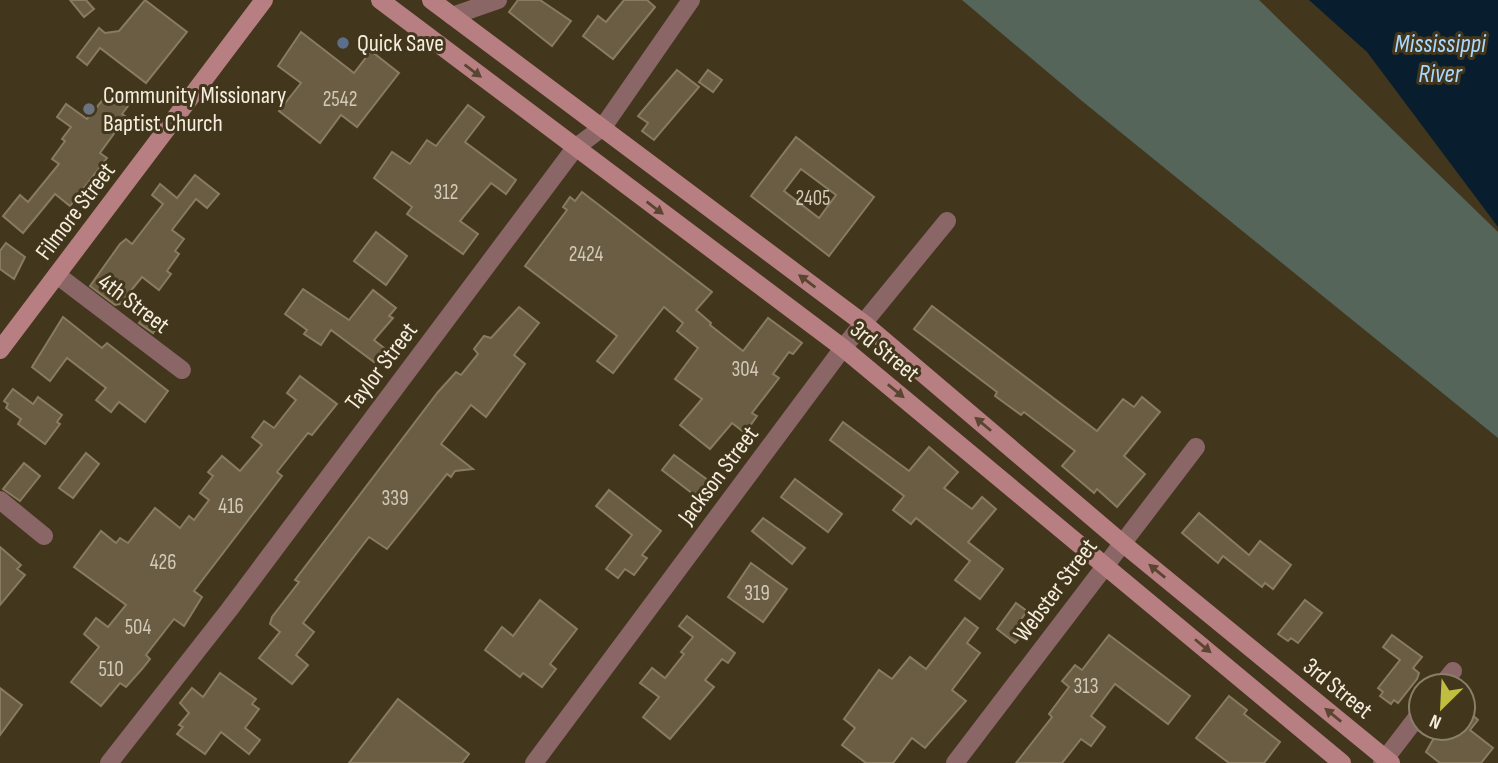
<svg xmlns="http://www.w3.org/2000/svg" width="1498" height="763" viewBox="0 0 1498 763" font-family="'Sofia Sans Condensed',sans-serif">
<rect width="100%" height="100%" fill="#42361c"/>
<polygon fill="#55655a" points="962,0 1259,0 1498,232 1498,438 1082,101"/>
<polygon fill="#081e2f" points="1309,0 1498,0 1498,227 1367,52"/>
<g fill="#6a5d43" stroke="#887b5f" stroke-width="2" fill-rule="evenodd">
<polygon points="70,0 86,0 94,9 84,17"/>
<polygon points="145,0 187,32 146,83 100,48 87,65 77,57 99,28 105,33 119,31"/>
<polygon points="518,0 540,0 571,21 552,46 509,12"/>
<polygon points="624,0 647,0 655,7 613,59 583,36 598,16 606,22"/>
<polygon points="301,32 354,73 371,51 399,73 357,127 341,115 320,143 279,111 301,83 278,66"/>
<polygon points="677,70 699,87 654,140 642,131 648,123 638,116"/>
<polygon points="708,70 722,80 713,92 699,82"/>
<polygon points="109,92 128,106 122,114 125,116 121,124 100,153 107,158 70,206 55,194 23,233 3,216 20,195 28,202 59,164 52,159 65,141 62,139 71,127 57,117 66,104 87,119"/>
<polygon points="468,105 484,117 465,142 516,180 506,194 491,183 460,221 478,234 463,254 407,214 412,207 374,178 392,152 410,164 427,140 436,146"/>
<path d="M 796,137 L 874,197 L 829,256 L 751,196 ZM 801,169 L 836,195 L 819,218 L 784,191 Z"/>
<polygon points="195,175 219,194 207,208 196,199 172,230 184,239 175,251 179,254 167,271 171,274 159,290 142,277 120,304 115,305 90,286 120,244 126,239 132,244 163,204 152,195 160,184 177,198"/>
<polygon points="582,192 712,292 696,310 711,323 710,325 743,351 768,318 802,343 793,354 789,352 773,374 779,378 752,413 757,416 745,433 732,423 710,449 680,425 702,399 675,379 698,348 677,331 683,323 664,307 613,373 597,361 617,336 525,266 567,210 563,207 570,197 575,201"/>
<polygon points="376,232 407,256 386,285 354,261"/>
<polygon points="6,243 25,257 14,279 0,269 0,251"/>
<polygon points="303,289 349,320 373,290 396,308 389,316 393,318 374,340 384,348 374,362 331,330 321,345 304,334 307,330 285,314"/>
<polygon points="932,306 1097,431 1123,399 1134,407 1142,397 1160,412 1124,456 1145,474 1117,507 1097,489 1094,493 1062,466 1075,451 1024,412 1021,415 995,396 997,392 914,329"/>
<polygon points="519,307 539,323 514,355 525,364 486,417 471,405 441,444 473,469 455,471 451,477 447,474 387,549 369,537 303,623 314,632 296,655 308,665 292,684 259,658 280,632 270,624 272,617 299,582 295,580 438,392 456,372 461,375 478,354 474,349 484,336 491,338"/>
<polygon points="149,310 162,321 153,333 139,323"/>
<polygon points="63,317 102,348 107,343 168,391 145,422 119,402 111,412 96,400 106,388 67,358 50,381 32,367"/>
<polygon points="300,376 337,404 312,435 308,433 277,472 282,476 194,591 202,597 184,626 174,619 146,655 150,659 142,669 126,687 120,683 101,706 71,682 99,647 84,634 96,618 108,627 126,605 74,567 101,531 116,543 120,538 128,543 155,508 180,528 189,516 194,520 209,500 200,493 213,476 208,472 222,456 240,471 262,445 252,437 264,421 274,428 296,400 287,393"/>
<polygon points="13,389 33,404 38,397 62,415 57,422 60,424 45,444 18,424 21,419 6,408 8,404 4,401"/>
<polygon points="843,422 909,471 929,447 958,472 944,488 972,509 982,497 996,509 968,542 1003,569 980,599 955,580 970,561 916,518 911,524 893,510 904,496 830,440"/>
<polygon points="86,453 99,464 73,498 59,488"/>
<polygon points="674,455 709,481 697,497 662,470"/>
<polygon points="24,463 40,476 20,501 3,489"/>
<polygon points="795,479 842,514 828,532 781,497"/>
<polygon points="609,490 661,531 642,555 647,558 634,575 625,569 618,578 606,569 632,535 596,506"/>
<polygon points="1199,513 1249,555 1260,541 1291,565 1273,589 1265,583 1262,587 1223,556 1218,563 1182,533"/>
<polygon points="763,518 805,548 792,564 752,531"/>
<polygon points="0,547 21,565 17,569 25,575 0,605"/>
<polygon points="751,563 787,589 763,622 728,597"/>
<polygon points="540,600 577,629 550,664 556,669 542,687 523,673 520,677 485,650 502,627 513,636"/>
<polygon points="1305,600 1322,613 1298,643 1291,638 1288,641 1278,634"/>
<polygon points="1016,603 1027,611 1020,621 1029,628 1015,643 997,629"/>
<polygon points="687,616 735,653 728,663 722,659 705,680 714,687 670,739 643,717 659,697 640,683 652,668 665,678 684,654 681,652 693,637 679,626"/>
<polygon points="965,618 978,628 967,643 980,653 952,690 966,701 925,748 912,738 893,763 866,763 842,745 855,728 844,719 879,670 892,679 910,657 926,669"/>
<polygon points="1109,635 1190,696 1168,724 1115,684 1091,716 1105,727 1091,746 1081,739 1062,763 1016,763 1052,717 1049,714 1069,687 1062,681 1075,665 1082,670"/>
<polygon points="1392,635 1422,657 1413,668 1419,673 1417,679 1398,703 1394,700 1391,704 1380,696 1383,692 1378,688 1400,660 1383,647"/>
<polygon points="220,673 256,699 252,704 259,709 245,728 260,740 249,754 221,732 205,754 177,734 183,727 179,725 189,713 180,703 192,688 203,697"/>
<polygon points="0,688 22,705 0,735"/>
<polygon points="1229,696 1247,710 1244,714 1280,742 1264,763 1229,763 1196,738"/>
<polygon points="398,699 469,754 462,763 349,763"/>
<polygon points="1463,707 1478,720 1470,730 1493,748 1481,763 1440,763 1426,752 1439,729 1463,728"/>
</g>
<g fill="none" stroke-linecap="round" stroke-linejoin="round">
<g stroke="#8a6667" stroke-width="18">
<polyline points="452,16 498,0"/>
<polyline points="57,275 182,370"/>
<polyline points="0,500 44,536"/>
<polyline points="1441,686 1453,671"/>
<polyline points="109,763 229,610 575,148 603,127 691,0"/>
<polyline points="534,763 843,348 947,221"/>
<polyline points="955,763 1196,447"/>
<polyline points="1382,763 1421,712"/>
</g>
<g stroke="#b77f81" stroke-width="18">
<polyline points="380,0 843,348 1342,763"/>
<polyline points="431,0 867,326 1121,542 1391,763"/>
<polyline points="0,350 264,0"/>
</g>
</g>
<defs><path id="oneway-solid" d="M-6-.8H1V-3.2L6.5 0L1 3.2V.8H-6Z" transform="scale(1.75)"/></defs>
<g fill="#594530">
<use href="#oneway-solid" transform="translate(473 71) rotate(37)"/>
<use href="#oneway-solid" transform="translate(655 208) rotate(37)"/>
<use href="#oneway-solid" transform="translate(807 281) rotate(-143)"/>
<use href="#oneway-solid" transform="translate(896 391) rotate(39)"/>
<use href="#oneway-solid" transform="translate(983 424) rotate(-140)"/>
<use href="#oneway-solid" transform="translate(1157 571) rotate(-141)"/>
<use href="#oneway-solid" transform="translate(1203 646) rotate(40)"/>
<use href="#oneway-solid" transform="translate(1333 715) rotate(-141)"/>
</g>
<circle fill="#5c6f8a" stroke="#42361c" stroke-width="2.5" cx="343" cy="43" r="7"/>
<circle fill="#6b7280" stroke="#42361c" stroke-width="2.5" cx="89" cy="109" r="7"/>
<g text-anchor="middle" stroke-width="6" stroke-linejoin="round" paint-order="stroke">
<g font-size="21" fill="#d2cab7">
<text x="340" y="106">2542</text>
<text x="446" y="199">312</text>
<text x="813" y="205">2405</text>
<text x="586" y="261">2424</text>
<text x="745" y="376">304</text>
<text x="395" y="505">339</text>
<text x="231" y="513">416</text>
<text x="163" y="569">426</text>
<text x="757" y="600">319</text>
<text x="138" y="634">504</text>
<text x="111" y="676">510</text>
<text x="1086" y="693">313</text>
</g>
<g font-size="24" fill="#f5eede" stroke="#42361c" text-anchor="start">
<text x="357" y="51">Quick Save</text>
<text x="103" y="103">Community Missionary<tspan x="103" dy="28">Baptist Church</tspan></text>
</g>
<g font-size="24" fill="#f5eede" stroke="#42361c">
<text transform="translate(75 211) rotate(-53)" y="8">Filmore Street</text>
<text transform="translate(134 303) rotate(37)" y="8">4th Street</text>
<text transform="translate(885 351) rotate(39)" y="8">3rd Street</text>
<text transform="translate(381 366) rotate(-53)" y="8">Taylor Street</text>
<text transform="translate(718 475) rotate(-53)" y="8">Jackson Street</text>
<text transform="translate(1055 590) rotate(-53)" y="8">Webster Street</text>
<text transform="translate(1338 688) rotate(39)" y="8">3rd Street</text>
</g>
<g font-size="26" font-style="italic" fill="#a9d8ff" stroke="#42361c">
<text x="1440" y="52">Mississippi<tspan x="1440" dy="30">River</tspan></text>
</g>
</g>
<g transform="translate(1442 707) rotate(204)"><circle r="33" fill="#42361c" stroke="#8a806a" stroke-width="2"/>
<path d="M0-5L12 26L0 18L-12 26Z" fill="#bfbe41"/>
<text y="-10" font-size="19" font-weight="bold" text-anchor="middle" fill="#f5eede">N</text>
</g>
</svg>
